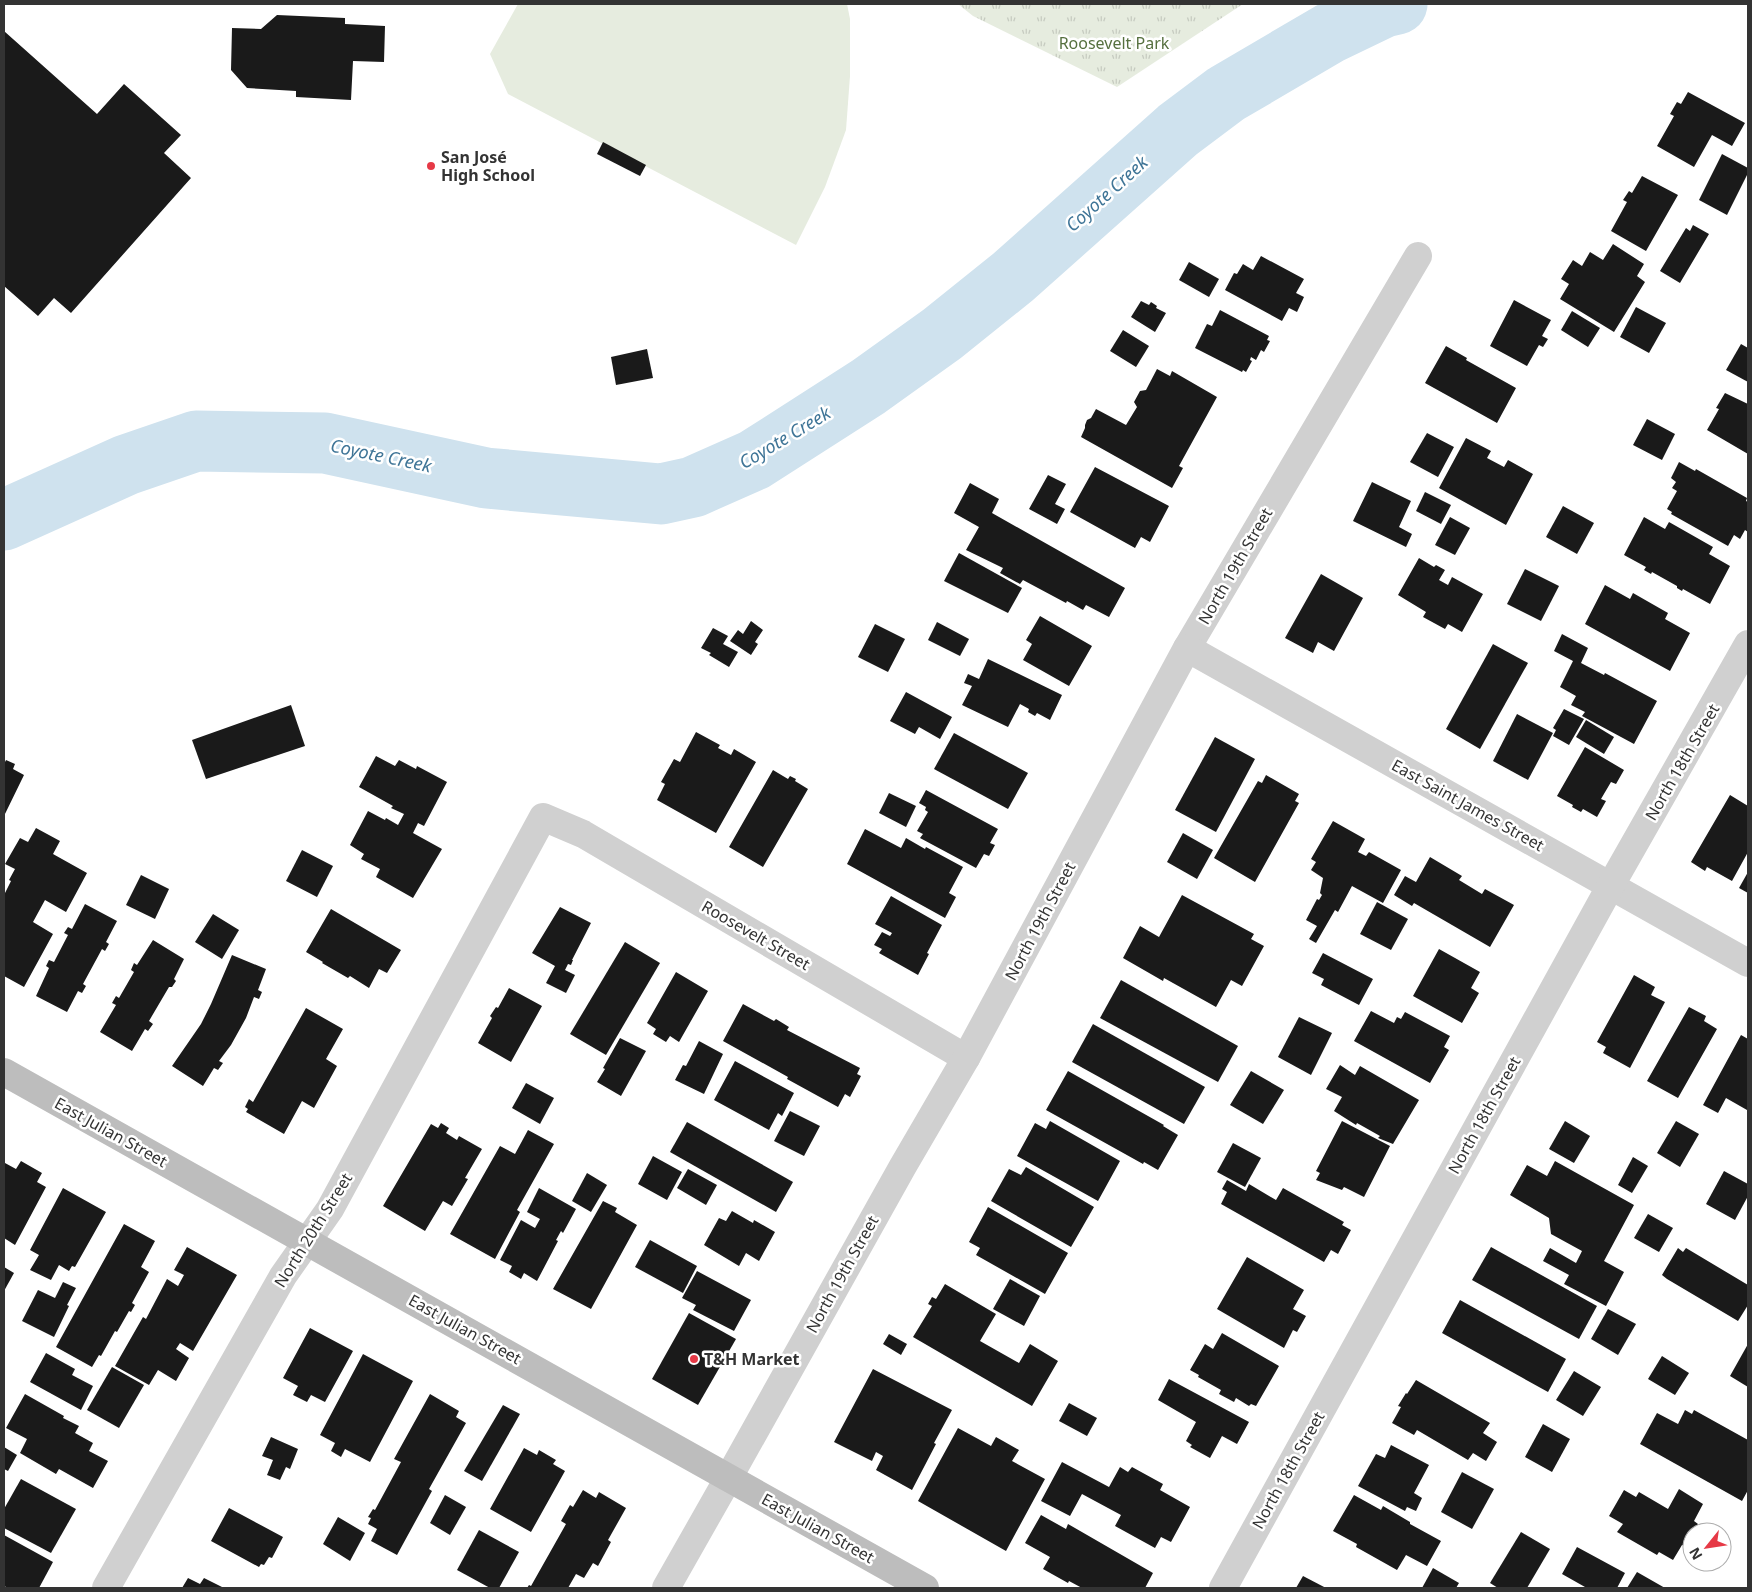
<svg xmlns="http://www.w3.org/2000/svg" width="1752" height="1592" viewBox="0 0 1752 1592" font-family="'Noto Sans',sans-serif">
<defs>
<pattern id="park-tufts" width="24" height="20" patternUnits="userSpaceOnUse" patternTransform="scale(1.25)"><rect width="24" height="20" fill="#e6ecdf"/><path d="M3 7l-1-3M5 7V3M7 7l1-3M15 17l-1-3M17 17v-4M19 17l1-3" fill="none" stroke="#c6cbc0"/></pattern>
</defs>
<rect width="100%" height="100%" fill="#fff"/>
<polygon fill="#e6ecdf" points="518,4 847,4 850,19 850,76 846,130 825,187 796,245 508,94 490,54"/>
<polygon fill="url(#park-tufts)" points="958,4 1243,4 1117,87 973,16"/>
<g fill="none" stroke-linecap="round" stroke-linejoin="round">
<polyline stroke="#cfe2ee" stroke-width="61" points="4,520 126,465 196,441 325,443 486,478 661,494 693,487 754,460 868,387 942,334 1013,277 1178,130 1226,94 1330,33 1384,7 1397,4"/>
</g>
<g fill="#1a1a1a">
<polygon points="277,15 345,18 345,24 385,26 384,62 353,61 351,100 296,97 296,91 247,88 231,70 232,28 261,29"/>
<polygon points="4,31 97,114 124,84 181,135 164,153 191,178 71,313 54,298 38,316 4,286"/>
<polygon points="1688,92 1745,123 1732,146 1712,135 1694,167 1657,146 1674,116 1670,114 1677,102 1681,104"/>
<polygon points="603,142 646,165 640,176 597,154"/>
<polygon points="1722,154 1748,168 1748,173 1727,215 1699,200"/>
<polygon points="1642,176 1678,195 1646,251 1611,231 1627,202 1623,200 1629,191 1632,193"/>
<polygon points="1693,225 1709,234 1680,283 1660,271 1686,228 1690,231"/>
<polygon points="1613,244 1644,264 1637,276 1645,282 1614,332 1560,299 1569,284 1561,279 1573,260 1582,266 1590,252 1603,260"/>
<polygon points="1261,256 1304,279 1296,293 1304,297 1297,312 1289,308 1282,321 1225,290 1234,273 1237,274 1243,264 1253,270"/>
<polygon points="1189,262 1219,279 1209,297 1179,280"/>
<polygon points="1514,300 1551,320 1542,336 1548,339 1543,347 1539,345 1527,366 1490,346"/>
<polygon points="1141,301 1149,305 1151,302 1157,306 1156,308 1166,313 1155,332 1131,317"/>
<polygon points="1636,307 1666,323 1649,353 1620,337"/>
<polygon points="1220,310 1269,336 1267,340 1270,341 1264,352 1261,350 1256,360 1251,357 1250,360 1252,361 1246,372 1243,370 1242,372 1195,348 1207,324 1212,326"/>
<polygon points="1572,311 1600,328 1588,347 1561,330"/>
<polygon points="1123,330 1149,346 1136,367 1110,351"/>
<polygon points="1741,344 1748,348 1748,382 1726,370"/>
<polygon points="1446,346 1467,358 1466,360 1516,388 1497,423 1425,383"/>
<polygon points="647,349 653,378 616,385 611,357"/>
<polygon points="1157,369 1170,376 1172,371 1217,397 1179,466 1183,468 1172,488 1081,437 1085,428 1085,425 1087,420 1091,418 1096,409 1126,425 1137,407 1134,402 1140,391 1146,390"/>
<polygon points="1725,393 1748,404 1748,454 1707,430 1719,409 1716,408"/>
<polygon points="1647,419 1675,434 1662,460 1633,445"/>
<polygon points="1427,433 1454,447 1438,477 1410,462"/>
<polygon points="1466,438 1491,451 1487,458 1504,467 1508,460 1533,474 1506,525 1439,488"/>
<polygon points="1679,462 1695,471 1696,469 1747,498 1746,501 1748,502 1748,532 1745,530 1740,539 1734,535 1728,546 1671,514 1672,512 1667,509 1677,491 1672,488 1676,482 1671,478"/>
<polygon points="1095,467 1169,506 1150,542 1141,537 1135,548 1070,512"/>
<polygon points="1048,475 1066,484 1055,504 1065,509 1057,524 1029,509"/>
<polygon points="1372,482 1411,501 1399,527 1412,534 1406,547 1353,521"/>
<polygon points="970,483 999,499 992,513 1125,588 1109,617 1086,605 1083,610 1067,601 1066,603 1023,580 1020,584 1000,573 1003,568 966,550 979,527 954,513"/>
<polygon points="1425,492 1451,505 1441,524 1416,511"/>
<polygon points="1563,506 1594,523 1577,554 1546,537"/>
<polygon points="1450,517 1470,528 1455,555 1435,545"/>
<polygon points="1644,517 1665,529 1669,522 1713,547 1709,554 1730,566 1710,604 1683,589 1682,591 1677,588 1677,586 1652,572 1651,574 1644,570 1646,567 1624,555"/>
<polygon points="959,553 1022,588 1008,613 944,581"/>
<polygon points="1419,558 1434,567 1436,565 1445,570 1439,580 1448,585 1452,577 1483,594 1462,632 1448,624 1445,629 1423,617 1426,612 1398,595"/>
<polygon points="1525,569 1559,586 1541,621 1507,604"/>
<polygon points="1321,574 1363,598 1334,651 1318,642 1313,653 1285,638"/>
<polygon points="1605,585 1630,599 1633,593 1668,613 1665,619 1690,633 1670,671 1585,624"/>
<polygon points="1040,616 1092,646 1069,686 1023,660 1032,644 1026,640"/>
<polygon points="751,621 763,630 755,642 758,644 751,655 730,641 738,630 743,634"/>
<polygon points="937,622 969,639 960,656 928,640"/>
<polygon points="875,624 905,639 888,672 858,657"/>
<polygon points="713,628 728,636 723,644 738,652 729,667 709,655 711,653 701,648"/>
<polygon points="1562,634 1588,648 1581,663 1604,675 1605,673 1657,701 1634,744 1582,716 1585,712 1571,705 1576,696 1560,687 1573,661 1554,651"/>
<polygon points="1493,644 1528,663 1480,749 1446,729"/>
<polygon points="988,659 1062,695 1050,720 1037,713 1035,716 1028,712 1029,709 1020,704 1008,727 962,705 972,686 964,683 968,674 979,679"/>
<polygon points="906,692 952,717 940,739 919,727 915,734 890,721"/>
<polygon points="291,705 305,746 206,779 192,740"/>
<polygon points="1564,709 1584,719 1569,745 1553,736 1556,730 1553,728"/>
<polygon points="1517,714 1553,733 1528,780 1493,761"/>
<polygon points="1586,720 1614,737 1604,754 1576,737"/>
<polygon points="696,732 720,745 718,748 731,755 734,749 756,762 716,833 657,800 665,784 661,782 674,759 680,762"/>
<polygon points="954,733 1028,773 1008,809 934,769"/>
<polygon points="1215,737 1255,759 1216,832 1175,810"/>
<polygon points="1585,747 1624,770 1616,784 1611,782 1601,799 1606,801 1597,817 1583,809 1581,812 1572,807 1573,805 1557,796"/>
<polygon points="376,756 395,766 399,760 416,769 417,766 447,782 424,826 418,823 413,833 442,849 413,898 376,877 380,869 361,859 364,854 350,845 368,811 385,820 386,818 398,825 404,814 391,808 393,806 359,787"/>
<polygon points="6,760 15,764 13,769 24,775 4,816 4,764"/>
<polygon points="773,770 788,779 790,776 796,779 795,781 808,789 763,867 729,847"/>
<polygon points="1266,775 1299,794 1295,801 1299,803 1255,882 1214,858 1258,781 1262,783"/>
<polygon points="926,790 998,829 990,843 995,845 989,856 984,854 976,868 920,838 923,834 917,831 928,812 925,810 926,807 919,803"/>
<polygon points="889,793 916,806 906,827 879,813"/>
<polygon points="1730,795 1748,806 1748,852 1732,881 1707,867 1705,871 1691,862"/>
<polygon points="1333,821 1365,839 1358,852 1366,856 1369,852 1401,870 1383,903 1352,886 1338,912 1335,910 1316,943 1309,939 1317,926 1306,920 1317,899 1319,900 1322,895 1320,893 1323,878 1311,870 1316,862 1311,859"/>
<polygon points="36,828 60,841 53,854 87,873 66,912 45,900 33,922 53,934 24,987 4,976 4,895 11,881 9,880 15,869 5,864 20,838 28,842"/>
<polygon points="865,829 901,848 906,838 925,849 926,847 963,867 949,893 956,897 945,918 847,864"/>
<polygon points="1183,833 1213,850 1197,879 1167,862"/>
<polygon points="302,850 333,866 317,897 286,881"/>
<polygon points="1430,857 1462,876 1459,880 1482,894 1485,889 1514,905 1490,947 1414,903 1412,906 1394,895 1405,876 1416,882"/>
<polygon points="1748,872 1748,893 1739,888"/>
<polygon points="141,875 169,889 155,919 126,905"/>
<polygon points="1182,895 1254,934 1251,939 1264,946 1242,986 1231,980 1216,1007 1164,978 1163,981 1123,958 1140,926 1159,937"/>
<polygon points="891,896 942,925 927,953 929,954 918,975 879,953 882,949 874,945 882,932 890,936 892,933 875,924"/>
<polygon points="1377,902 1408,919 1391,950 1360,934"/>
<polygon points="85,904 117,921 106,942 109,944 105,951 102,949 83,984 86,986 82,993 78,991 67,1012 36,996 49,968 46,966 49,960 54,962 68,935 64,933 68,927 72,929"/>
<polygon points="560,907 591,923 572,960 573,960 571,965 568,964 565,970 575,975 566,993 546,983 555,966 532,953"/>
<polygon points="331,909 401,950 387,973 379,969 369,988 350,976 348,978 322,963 323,962 306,952"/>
<polygon points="213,914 239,930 222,959 195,942"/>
<polygon points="153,940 184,959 174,979 176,981 172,987 169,987 149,1021 153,1024 148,1031 145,1029 132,1051 100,1032 116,1005 112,1003 116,996 119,998 134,972 131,970 134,963 137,965"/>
<polygon points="625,942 660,963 606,1055 570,1034"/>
<polygon points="1439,949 1480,972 1471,988 1479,993 1462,1023 1413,996"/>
<polygon points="1323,953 1373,979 1359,1005 1321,985 1324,979 1312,973"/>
<polygon points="232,955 266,969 258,990 262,992 259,999 254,997 246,1018 231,1045 219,1061 223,1063 218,1070 214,1068 203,1086 172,1066 201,1024 211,1004"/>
<polygon points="676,972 708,991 679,1042 670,1036 666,1042 653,1034 656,1029 647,1023"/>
<polygon points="1634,975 1655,987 1651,995 1665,1002 1630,1068 1603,1053 1606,1047 1597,1042"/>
<polygon points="1121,980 1238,1046 1218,1082 1100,1018"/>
<polygon points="509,988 542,1006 511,1062 478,1043 492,1018 490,1016 496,1007 498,1008"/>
<polygon points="743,1004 774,1021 776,1019 789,1027 787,1030 860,1068 857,1074 861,1076 850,1097 845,1094 838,1107 787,1079 788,1077 723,1041"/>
<polygon points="1689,1007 1706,1016 1704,1021 1717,1029 1678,1098 1647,1081"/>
<polygon points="306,1008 343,1029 326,1059 337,1066 314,1108 302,1101 284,1134 246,1112 248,1109 245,1107 249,1099 253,1102"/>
<polygon points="1371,1011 1394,1023 1397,1017 1401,1019 1405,1012 1450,1036 1444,1047 1449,1050 1430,1083 1354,1041"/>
<polygon points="1299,1017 1332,1033 1311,1075 1278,1057"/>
<polygon points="1093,1024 1205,1087 1184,1124 1072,1062"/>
<polygon points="1741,1035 1748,1039 1748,1108 1747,1110 1726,1098 1718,1113 1703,1105"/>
<polygon points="620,1038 646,1051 621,1096 597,1082 605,1069 603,1068"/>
<polygon points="699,1041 723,1054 704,1094 675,1080 683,1065 686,1066"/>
<polygon points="735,1061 794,1093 782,1116 778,1113 769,1130 714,1100"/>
<polygon points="1340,1065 1355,1075 1360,1066 1419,1100 1393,1144 1378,1138 1380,1136 1357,1123 1356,1125 1334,1111 1342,1097 1326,1089"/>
<polygon points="1068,1071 1164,1125 1163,1126 1178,1135 1158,1170 1144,1162 1143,1164 1046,1110"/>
<polygon points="1251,1071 1284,1090 1263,1124 1230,1105"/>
<polygon points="526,1083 554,1098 540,1124 512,1108"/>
<polygon points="790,1111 820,1126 804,1156 774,1141"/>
<polygon points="1050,1121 1120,1161 1098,1201 1017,1156 1035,1123 1046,1129"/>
<polygon points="1342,1121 1390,1146 1364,1197 1344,1187 1342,1190 1316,1180 1320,1173 1316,1171"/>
<polygon points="1565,1121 1590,1136 1574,1163 1549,1149"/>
<polygon points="1676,1121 1699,1134 1680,1167 1657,1153"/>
<polygon points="687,1122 793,1182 776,1212 670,1152"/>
<polygon points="441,1123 449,1128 446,1133 457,1140 459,1136 482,1149 465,1178 468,1179 452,1206 443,1201 425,1231 383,1206 431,1124 438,1128"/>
<polygon points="528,1130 554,1144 517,1210 520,1212 495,1259 450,1234 500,1146 515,1154"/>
<polygon points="1233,1143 1261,1158 1245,1187 1217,1172"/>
<polygon points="653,1156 682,1172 667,1200 638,1184"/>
<polygon points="1633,1157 1648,1166 1632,1193 1618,1185"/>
<polygon points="21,1161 42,1173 37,1182 46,1187 15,1245 4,1238 4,1166 5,1163 16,1169"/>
<polygon points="1555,1161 1634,1205 1604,1261 1624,1272 1606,1306 1564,1284 1569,1275 1543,1261 1550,1248 1576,1263 1582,1251 1551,1234 1549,1218 1510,1195 1527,1165 1547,1176"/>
<polygon points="1026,1167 1094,1207 1071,1247 991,1201 1009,1169 1021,1175"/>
<polygon points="688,1169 717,1185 706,1205 677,1188"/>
<polygon points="1724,1171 1748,1184 1748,1196 1735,1220 1706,1204"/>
<polygon points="587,1173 607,1185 591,1212 572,1201"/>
<polygon points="1227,1180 1246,1191 1249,1184 1276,1200 1283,1188 1344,1222 1342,1225 1351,1230 1338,1254 1331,1250 1324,1262 1221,1204 1227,1192 1222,1189"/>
<polygon points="63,1188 106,1212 75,1267 72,1266 69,1271 59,1265 51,1280 30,1270 39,1255 30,1250"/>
<polygon points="539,1188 576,1209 563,1233 561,1231 556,1240 558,1241 537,1281 524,1273 521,1279 509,1272 512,1266 500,1260 521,1220 535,1228 540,1219 527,1212"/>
<polygon points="603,1201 617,1208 615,1212 637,1225 591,1309 553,1289"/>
<polygon points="988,1207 1068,1253 1045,1294 976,1255 980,1248 969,1242"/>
<polygon points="732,1211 753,1223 754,1220 775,1232 759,1261 746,1253 739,1266 704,1245 719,1218 726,1221"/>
<polygon points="1648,1214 1673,1228 1659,1252 1634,1238"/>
<polygon points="124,1224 155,1241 141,1267 149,1272 132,1303 135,1305 131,1312 129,1311 117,1332 115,1331 101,1356 99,1355 92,1367 56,1347"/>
<polygon points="650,1240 697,1266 683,1293 635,1267"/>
<polygon points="187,1247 237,1275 193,1351 180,1343 176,1349 189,1358 176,1381 158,1370 149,1385 115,1366 143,1317 146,1319 167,1279 178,1286 184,1275 174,1270"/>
<polygon points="1491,1247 1597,1306 1579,1339 1472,1280"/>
<polygon points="1678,1248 1683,1252 1686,1248 1748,1285 1748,1305 1738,1321 1667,1279 1662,1275"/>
<polygon points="1247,1257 1304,1290 1293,1309 1306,1316 1297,1332 1293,1330 1284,1348 1217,1309"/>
<polygon points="4,1267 14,1273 4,1291"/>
<polygon points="697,1271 751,1300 734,1331 693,1310 696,1305 682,1298"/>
<polygon points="1010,1279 1040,1296 1024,1326 993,1309"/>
<polygon points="63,1282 76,1288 67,1305 69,1306 54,1337 22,1321 38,1290 55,1298"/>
<polygon points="945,1284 996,1314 980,1341 1019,1363 1030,1344 1058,1361 1032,1406 913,1337 932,1306 928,1304 932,1297 936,1299"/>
<polygon points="1460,1300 1566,1359 1548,1392 1442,1333"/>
<polygon points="1608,1309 1636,1324 1618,1355 1591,1339"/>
<polygon points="689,1313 736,1339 698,1405 652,1379"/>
<polygon points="310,1328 353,1351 325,1402 311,1395 307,1402 293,1395 298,1386 283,1378"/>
<polygon points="1222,1333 1279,1366 1256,1406 1251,1404 1249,1406 1236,1398 1234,1402 1219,1394 1221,1390 1198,1377 1199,1375 1190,1370 1205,1344 1213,1349"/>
<polygon points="889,1334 907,1344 901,1355 883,1344"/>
<polygon points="1748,1344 1748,1387 1730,1376"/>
<polygon points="46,1353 75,1369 72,1375 93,1386 81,1410 30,1382"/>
<polygon points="363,1354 413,1381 370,1462 345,1449 341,1457 331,1451 335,1443 320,1435"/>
<polygon points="1662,1356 1689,1373 1675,1395 1648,1379"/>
<polygon points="112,1367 144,1385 119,1428 87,1410"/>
<polygon points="873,1369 952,1410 934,1443 936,1444 912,1490 876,1470 883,1456 876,1452 872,1461 834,1442"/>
<polygon points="1574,1371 1601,1387 1583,1416 1556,1400"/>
<polygon points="1169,1379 1249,1422 1237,1444 1222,1436 1210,1458 1190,1447 1192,1445 1186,1441 1196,1422 1158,1400"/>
<polygon points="1416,1380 1490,1423 1483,1433 1497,1442 1486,1461 1473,1453 1468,1460 1417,1430 1414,1435 1392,1423 1401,1407 1398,1406 1406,1393 1407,1394"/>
<polygon points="25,1394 64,1416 63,1418 79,1426 75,1433 93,1443 89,1451 108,1461 93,1488 59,1469 56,1474 20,1453 27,1439 6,1428"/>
<polygon points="430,1394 459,1411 456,1417 466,1423 429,1489 432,1491 397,1555 371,1541 377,1529 368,1524 371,1518 368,1517 373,1509 375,1510 401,1462 394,1459"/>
<polygon points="1069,1403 1097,1418 1087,1436 1059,1421"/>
<polygon points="503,1405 520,1414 482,1481 464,1471"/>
<polygon points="1685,1410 1692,1414 1694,1410 1748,1440 1748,1490 1742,1501 1640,1444 1657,1413 1678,1424"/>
<polygon points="1543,1424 1570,1439 1552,1472 1525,1457"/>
<polygon points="958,1428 991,1446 996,1437 1019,1450 1012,1461 1045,1479 1006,1551 918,1501"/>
<polygon points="271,1437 298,1449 290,1469 286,1467 280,1480 267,1475 273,1460 262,1456"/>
<polygon points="1391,1445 1429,1465 1414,1493 1422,1498 1416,1511 1407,1507 1405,1511 1358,1486 1376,1454 1385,1458"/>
<polygon points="4,1447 17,1455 8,1471 4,1469"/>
<polygon points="524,1448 537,1455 539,1450 556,1460 553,1464 565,1471 531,1532 490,1509"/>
<polygon points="1062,1462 1109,1487 1120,1467 1128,1472 1132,1467 1163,1484 1160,1490 1190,1507 1171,1542 1161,1537 1155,1548 1115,1526 1121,1515 1082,1494 1070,1516 1041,1501"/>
<polygon points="1462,1472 1494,1489 1472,1529 1441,1512"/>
<polygon points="21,1479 76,1509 51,1553 4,1528 4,1509"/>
<polygon points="1679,1489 1703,1504 1694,1521 1698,1524 1685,1546 1682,1545 1673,1560 1659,1552 1657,1555 1617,1532 1623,1524 1609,1516 1624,1490 1636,1497 1639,1492 1668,1509"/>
<polygon points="583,1490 596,1498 599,1492 626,1508 608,1540 611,1542 598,1566 593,1563 584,1578 576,1574 568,1588 527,1588 529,1585 531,1586 566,1524 561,1521 570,1505 573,1507"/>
<polygon points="445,1495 466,1507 450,1535 430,1523"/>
<polygon points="1354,1495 1381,1510 1383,1506 1410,1522 1410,1524 1441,1541 1427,1566 1406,1555 1397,1570 1356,1547 1357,1544 1333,1531"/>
<polygon points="229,1508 283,1537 272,1558 269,1557 264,1565 261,1564 259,1567 211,1541"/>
<polygon points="1041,1515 1066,1529 1068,1524 1153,1573 1145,1588 1082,1588 1069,1581 1068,1583 1043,1569 1050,1557 1025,1543"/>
<polygon points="338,1517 365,1533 350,1561 323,1544"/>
<polygon points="479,1530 519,1552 499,1588 490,1588 457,1570"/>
<polygon points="1521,1532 1550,1549 1527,1588 1498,1588 1490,1583"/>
<polygon points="4,1535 53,1562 39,1588 8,1588 4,1586"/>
<polygon points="1577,1547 1625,1573 1617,1588 1584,1588 1585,1587 1562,1574"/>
<polygon points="1433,1568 1459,1583 1456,1588 1422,1588"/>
<polygon points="1637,1572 1665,1588 1627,1588"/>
<polygon points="1303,1576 1326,1588 1296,1588"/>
<polygon points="188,1578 200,1584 204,1578 224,1588 182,1588"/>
</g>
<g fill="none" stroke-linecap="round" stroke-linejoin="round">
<g stroke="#d0d0d0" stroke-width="28">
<polyline points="1187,648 1418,256"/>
<polyline points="106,1588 283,1276 330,1209 543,817 583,834 966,1058"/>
<polyline points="666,1588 729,1477"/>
</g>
<g stroke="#d0d0d0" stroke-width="28">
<polyline points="729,1477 903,1166 966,1058 1187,648 1748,963"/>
<polyline points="1223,1588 1611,885 1748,644"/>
</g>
<polyline stroke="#bdbdbd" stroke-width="28" points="4,1072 925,1588"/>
</g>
<g fill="#e63946" stroke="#fff" stroke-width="2">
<circle cx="431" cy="166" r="5"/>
<circle cx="694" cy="1359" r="5"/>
</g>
<g text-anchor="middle" stroke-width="5" stroke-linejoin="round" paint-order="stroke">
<g font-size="16" fill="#56703f" stroke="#fff">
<text x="1114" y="49">Roosevelt Park</text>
</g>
<g font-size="16" font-weight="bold" fill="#333" stroke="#fff" text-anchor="start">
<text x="441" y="163">San José<tspan x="441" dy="18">High School</tspan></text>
<text x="704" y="1365">T&amp;H Market</text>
</g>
<g font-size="16" fill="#333" stroke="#fff">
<text transform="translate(1235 566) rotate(-60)" y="6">North 19th Street</text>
<text transform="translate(1682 762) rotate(-60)" y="6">North 18th Street</text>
<text transform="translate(1468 805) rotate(29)" y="6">East Saint James Street</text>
<text transform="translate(1040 921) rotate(-62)" y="6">North 19th Street</text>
<text transform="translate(756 935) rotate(30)" y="6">Roosevelt Street</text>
<text transform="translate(1484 1115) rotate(-61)" y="6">North 18th Street</text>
<text transform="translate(111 1132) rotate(29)" y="6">East Julian Street</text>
<text transform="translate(313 1230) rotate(-58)" y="6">North 20th Street</text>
<text transform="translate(842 1274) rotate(-61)" y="6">North 19th Street</text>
<text transform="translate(465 1329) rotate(29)" y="6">East Julian Street</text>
<text transform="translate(1288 1470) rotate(-61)" y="6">North 18th Street</text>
<text transform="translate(818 1528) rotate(29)" y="6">East Julian Street</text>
</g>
<g font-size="18" font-style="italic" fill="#3f7597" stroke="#fff">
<text transform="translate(1107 194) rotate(-42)" y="6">Coyote Creek</text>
<text transform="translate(785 438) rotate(-31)" y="6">Coyote Creek</text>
<text transform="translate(381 456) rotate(12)" y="6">Coyote Creek</text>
</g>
</g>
<rect width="1752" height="1592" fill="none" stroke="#333333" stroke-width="10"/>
<g transform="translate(1707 1547) rotate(240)"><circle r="24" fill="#ffffff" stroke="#adadad"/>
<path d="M0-4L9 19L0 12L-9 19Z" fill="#e63946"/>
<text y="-8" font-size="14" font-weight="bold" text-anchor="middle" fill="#333333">N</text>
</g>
</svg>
